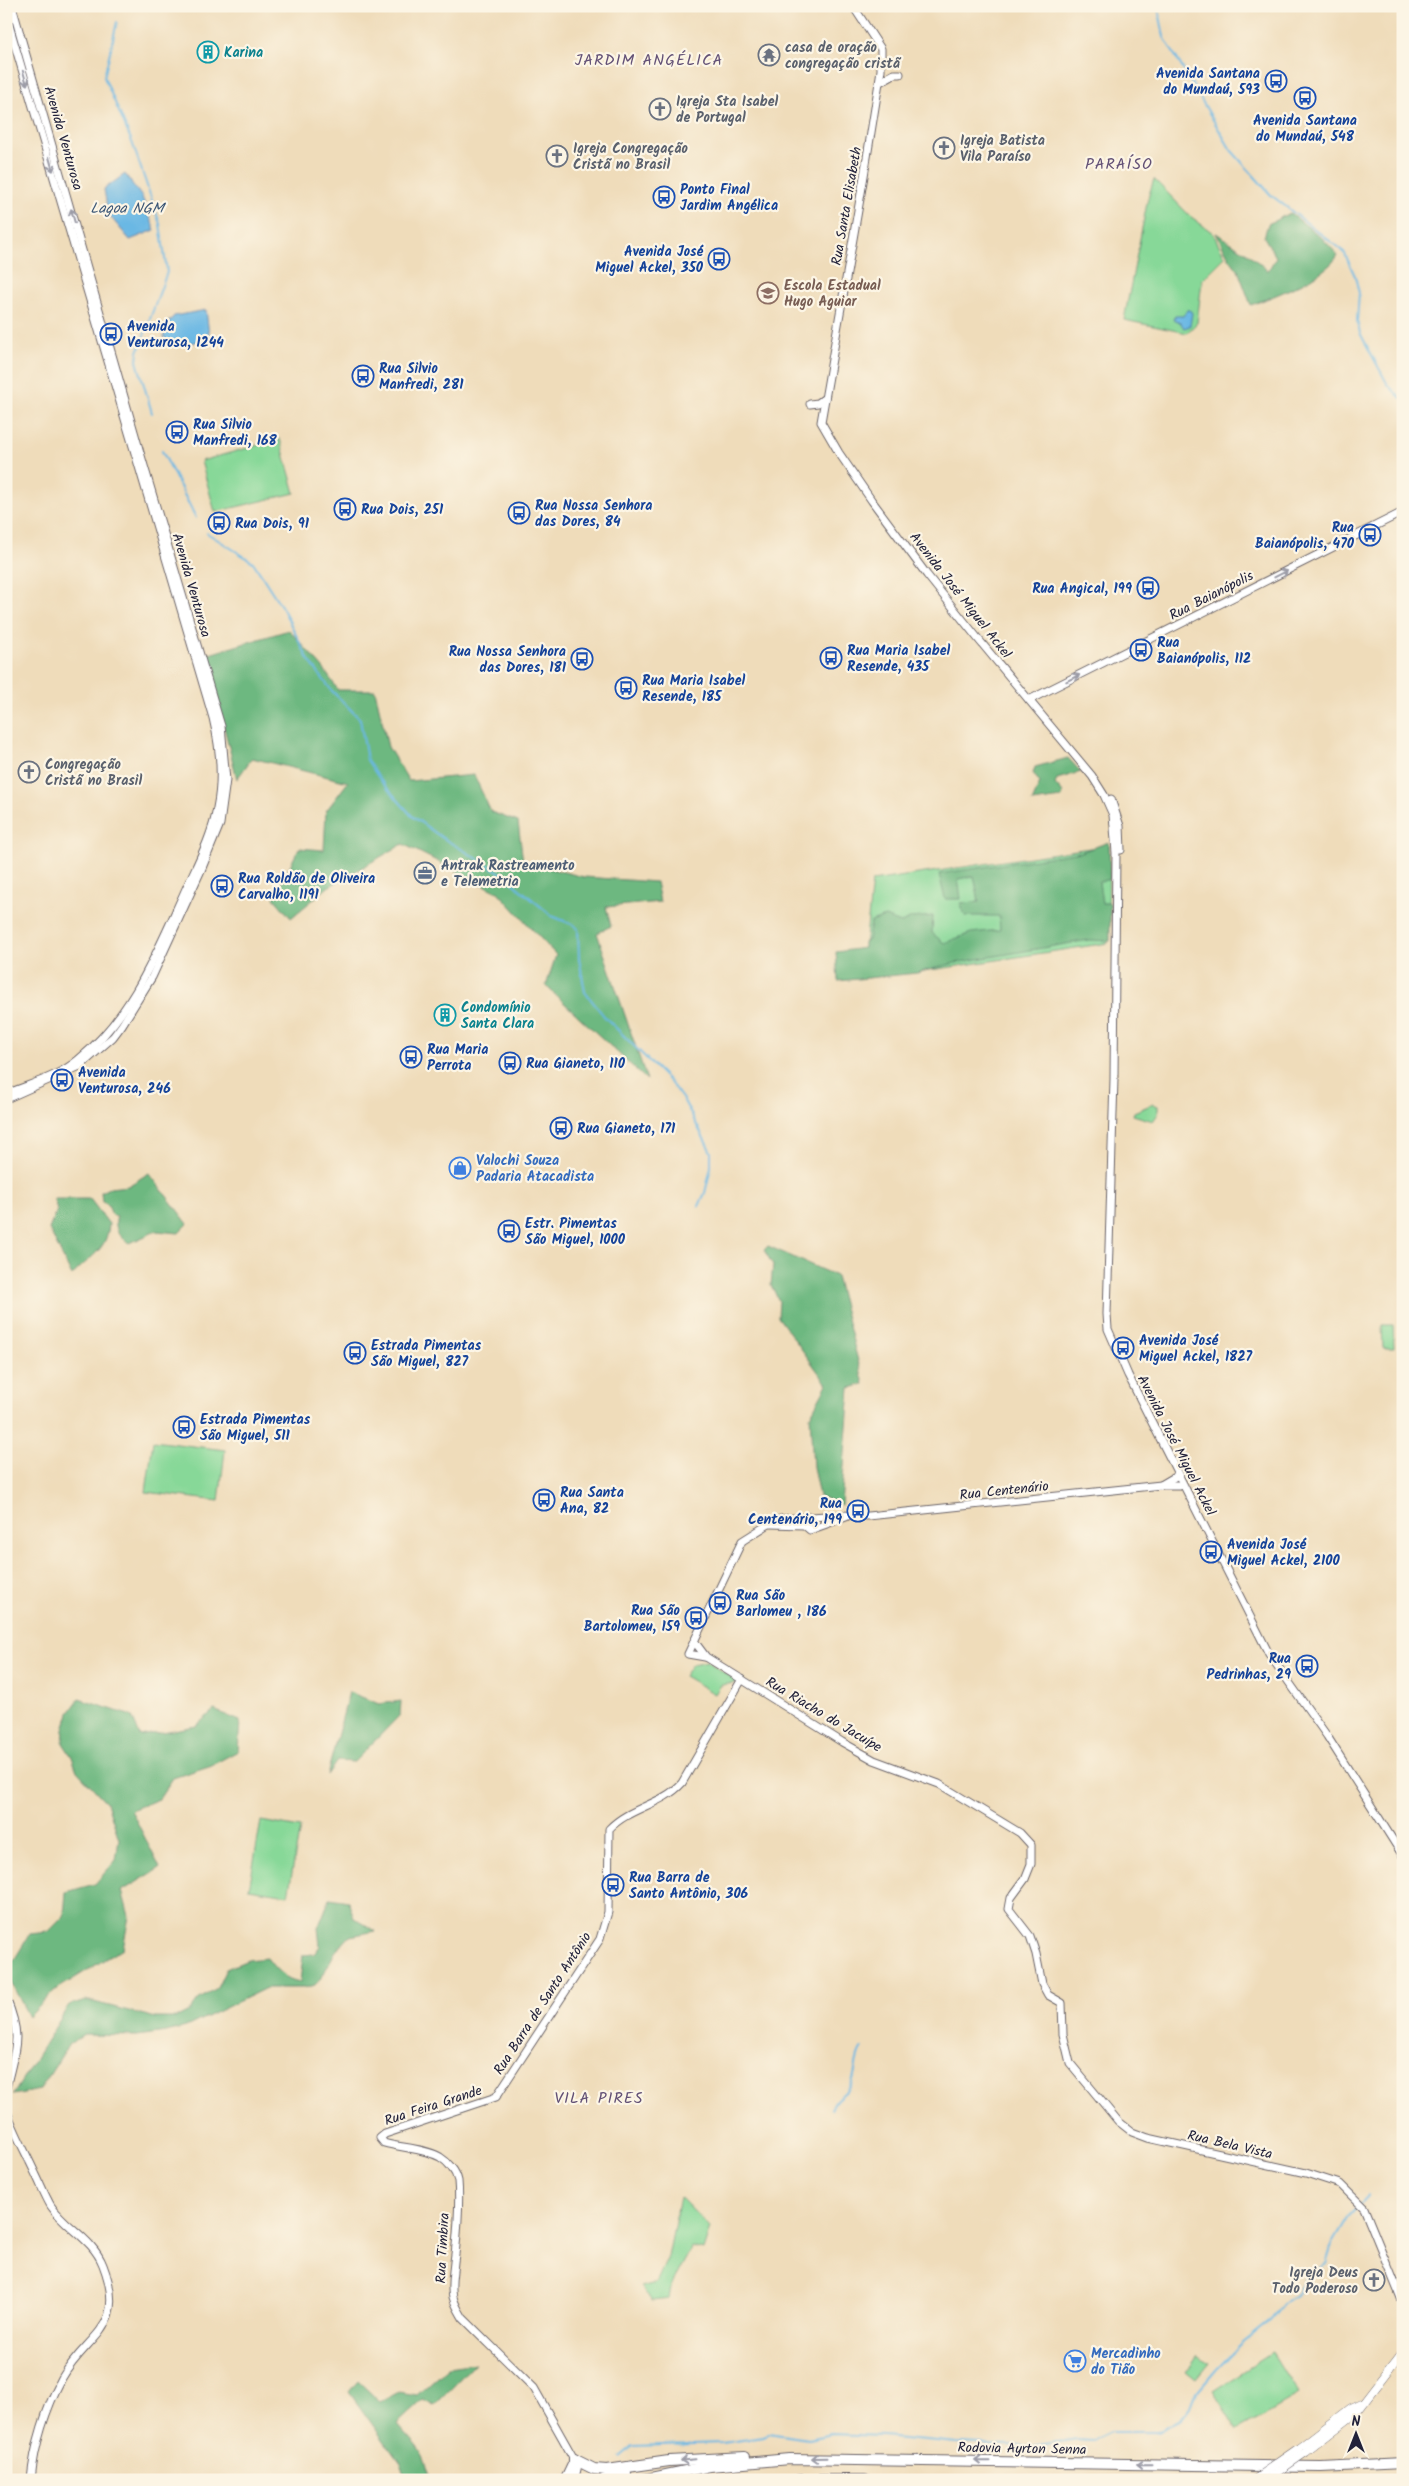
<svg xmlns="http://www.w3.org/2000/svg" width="1409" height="2486" viewBox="0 0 1409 2486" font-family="Kalam,sans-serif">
<rect width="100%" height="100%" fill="#fcf5e5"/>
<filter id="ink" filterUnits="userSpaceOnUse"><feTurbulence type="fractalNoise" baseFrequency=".02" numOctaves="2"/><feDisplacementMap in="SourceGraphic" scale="10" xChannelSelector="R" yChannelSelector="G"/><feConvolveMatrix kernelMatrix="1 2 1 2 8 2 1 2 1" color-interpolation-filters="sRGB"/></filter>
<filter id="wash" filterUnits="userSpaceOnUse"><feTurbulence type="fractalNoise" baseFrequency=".0096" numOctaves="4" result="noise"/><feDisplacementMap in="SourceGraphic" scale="20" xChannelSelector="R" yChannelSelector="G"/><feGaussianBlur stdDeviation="1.12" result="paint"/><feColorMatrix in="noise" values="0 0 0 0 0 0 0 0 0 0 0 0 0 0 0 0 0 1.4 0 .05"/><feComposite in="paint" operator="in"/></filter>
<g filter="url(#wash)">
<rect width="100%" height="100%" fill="#efdcba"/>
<g fill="#87d898" stroke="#547d6a">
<polygon points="1154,179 1190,216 1213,233 1225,257 1202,280 1197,323 1187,333 1124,320 1148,198"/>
<polygon points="280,439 295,493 215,512 201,461"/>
<polygon points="1103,846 1109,846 1108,943 938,969 862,976 872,881"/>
<polygon points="1153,1104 1158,1106 1158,1114 1153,1121 1133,1115 1134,1112"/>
<polygon points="1382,1325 1393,1325 1394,1348 1383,1348"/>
<polygon points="153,1441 225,1450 219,1501 146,1492"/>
<polygon points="707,1661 736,1681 735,1683 721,1685 715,1694 684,1676 692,1664"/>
<polygon points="261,1821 300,1828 288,1895 249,1889"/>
<polygon points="680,2197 710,2228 703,2250 692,2247 671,2286 669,2299 653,2301 640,2287 656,2283 668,2257"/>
<polygon points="1272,2353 1298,2395 1237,2430 1213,2391"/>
<polygon points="1198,2355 1209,2363 1196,2379 1186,2371"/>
</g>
<g fill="#6db880" stroke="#486d5e">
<path d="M 1290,213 L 1322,238 L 1338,255 C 1326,277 1274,296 1251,305 L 1238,270 L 1229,258 L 1216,233 L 1250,255 L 1268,271 L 1276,257 L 1264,237 L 1268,224 Z"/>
<polygon points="289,630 323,668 338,690 375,690 388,747 409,781 474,775 491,812 518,822 523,862 584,877 656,882 660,902 606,907 611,926 597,933 647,1080 546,986 556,955 498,892 403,844 328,887 291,918 274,898 299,848 324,850 326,811 348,782 252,758 237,779 206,655"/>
<polygon points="1068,758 1081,772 1057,779 1055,784 1063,793 1062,798 1032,802 1040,783 1033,773 1035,767"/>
<polygon points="1109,842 1110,879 1099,882 1102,903 1110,903 1110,941 1089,940 955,963 917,973 838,981 836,952 864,948 864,942 868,940 871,922 885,917 901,923 912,918 933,916 932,933 944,943 971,933 1000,930 999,916 965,916 960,903 979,902 974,876 958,879 961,899 945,899 939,874 1081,852"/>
<path d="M 149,1173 L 188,1224 L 179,1233 L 156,1231 L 130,1243 C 120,1238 113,1228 117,1216 L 112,1215 L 108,1205 L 102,1201 L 101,1192 L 109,1188 L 128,1186 Z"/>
<path d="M 54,1199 L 90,1199 L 109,1224 C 107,1252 89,1256 72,1276 L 49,1229 L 57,1210 Z"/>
<polygon points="768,1246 836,1276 864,1384 850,1388 841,1505 819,1496 813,1467 810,1416 827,1384 778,1317 779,1301 771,1285 773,1265 764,1250"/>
<polygon points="349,1692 379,1704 401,1701 400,1715 354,1762 337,1761 327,1775"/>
<polygon points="79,1699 132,1716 140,1736 196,1726 214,1710 240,1721 238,1751 212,1765 173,1778 159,1799 131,1810 160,1868 122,1891 129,1916 123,1948 54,1991 29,2017 6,1973 30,1934 48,1932 64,1916 66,1892 95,1884 116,1860 119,1839 107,1803 77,1771 72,1757 63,1743 64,1729 69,1713"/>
<path d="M 330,1898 L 348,1901 L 354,1918 L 376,1931 L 350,1936 L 335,1952 L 323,1975 L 315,1985 L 305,1988 L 266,1988 L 186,2027 L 166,2032 L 137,2036 L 84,2035 L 69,2044 L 40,2090 L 13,2095 L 69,2005 L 86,2000 L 156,2018 L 175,2018 L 191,2010 L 198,2000 L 217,1988 L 226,1969 L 248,1960 L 267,1958 C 276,1970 284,1979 300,1982 L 303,1955 L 314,1954 L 320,1946 L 318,1928 Z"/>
<path d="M 476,2363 L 434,2406 L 423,2400 L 397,2424 C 414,2445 426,2450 429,2480 L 406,2480 L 400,2463 L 349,2392 L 358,2381 L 380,2402 L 399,2392 L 417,2395 L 448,2367 Z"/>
</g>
<g fill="#6ab8e4" stroke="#466d90">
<polygon points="125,174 142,197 155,230 130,240 108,214 104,189"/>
<polygon points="1189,309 1192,313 1190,326 1184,328 1180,322 1173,319 1175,316 1183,316"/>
<polygon points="206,310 209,334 205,341 172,345 167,343 164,337 164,327 174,316"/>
</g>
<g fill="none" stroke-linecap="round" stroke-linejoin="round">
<g stroke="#6ab8e4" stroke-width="2">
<polyline points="1158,6 1164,37 1231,150 1271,195 1344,252 1355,276 1359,293 1357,321 1360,333 1388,385 1403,400"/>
<polyline points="117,22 104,77 132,142 160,224 167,272 138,352 137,361 152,413"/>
<polyline points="162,451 196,518"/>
<polyline points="207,533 253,562 283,609 308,659 332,691 360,719 367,760 381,781 412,816 441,837 498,871 552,916 574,925 578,929 579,958 585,992 604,1016 669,1081 684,1101 711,1152 711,1167 705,1193 699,1206"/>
<path d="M 831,2110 C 835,2095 843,2098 850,2086 C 858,2074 853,2060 862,2048"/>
<polyline points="620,2457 633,2446 722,2443 764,2437 768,2433 808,2439 831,2434 883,2436 957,2443 1032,2446 1077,2439 1093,2440 1110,2432 1158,2432 1180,2420 1189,2409 1194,2396 1216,2370 1241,2344 1271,2320 1283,2304 1296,2296 1306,2277 1326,2263 1331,2247 1350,2215 1368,2196"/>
</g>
</g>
</g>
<g filter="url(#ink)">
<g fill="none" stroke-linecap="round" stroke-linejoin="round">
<g stroke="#6a6367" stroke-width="9">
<g id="tertiary">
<polyline points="853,6 881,49 881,70 864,176 821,422 839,453 872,501 927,575 979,640 1092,776 1104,795 1113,815 1116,853 1114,1079 1107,1314 1108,1329 1128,1375 1269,1654 1327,1736 1403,1856"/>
<path d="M 6,15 L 213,718 C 220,747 223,779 217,808 C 212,837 196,866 184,893 C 156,954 132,1016 78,1060 C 58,1077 30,1084 6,1094"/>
<polyline points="880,82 894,74 900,74"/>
<polyline points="810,404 818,403 825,398"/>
<polyline points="1029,700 1403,512"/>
<polyline points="1111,799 1120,826 1121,850"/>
<polyline points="6,1099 80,1066 113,1037 122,1025 152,977 202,868 220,824 226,780 221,726 139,449 12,6"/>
<polyline points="1161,1485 1178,1475"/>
<polyline points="771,1524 804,1525 810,1530 846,1517"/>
<polyline points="694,1641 706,1657 842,1742 874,1760 939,1784 1020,1833 1031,1845 1031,1864 1025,1879 1011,1898 1009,1909 1030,1936 1036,1954 1042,1984 1048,1995 1062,2003 1063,2034 1070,2063 1118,2121 1132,2132 1148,2138 1306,2173 1340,2184 1364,2208 1403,2303"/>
<polyline points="705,1657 688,1654 742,1541 769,1524 781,1519 841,1515 868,1516 1161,1485 1183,1485"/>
<path d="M 6,1998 C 23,2038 15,2048 6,2088"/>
<path d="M 6,2109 C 14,2132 26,2153 36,2175 C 41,2185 45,2196 51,2206 C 66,2228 93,2239 103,2265 C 128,2330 87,2333 62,2378 C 46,2408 34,2446 31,2480"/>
<path d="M 564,2480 L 574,2459 L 534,2388 L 463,2318 C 459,2311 455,2305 453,2297 C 450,2286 453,2274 454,2262 C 457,2241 460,2202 458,2181 C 456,2171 448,2162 440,2157 C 424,2148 401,2148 384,2143 L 380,2138 L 385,2134 L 496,2097 L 600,1939 L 608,1912 L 609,1829 C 630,1807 662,1805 682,1783 L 742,1679"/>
</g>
</g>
<g stroke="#6a6367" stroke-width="9">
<g id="secondary">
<polyline points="1299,2448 1351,2408 1362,2403"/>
<polyline points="1306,2452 1356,2413 1403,2352"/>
</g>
</g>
<g stroke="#6a6367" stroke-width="12">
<g id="motorway">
<polyline points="574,2459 594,2469 607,2470 669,2461 745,2457"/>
<polyline points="573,2480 576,2467 574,2459"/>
<polyline points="603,2480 626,2473"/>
<polyline points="642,2480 710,2466 789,2459 1321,2467 1403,2463"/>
<polyline points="799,2480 865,2480"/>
</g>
</g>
<use href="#tertiary" stroke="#fff" stroke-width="7"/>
<use href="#secondary" stroke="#fff" stroke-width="8"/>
<use href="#motorway" stroke="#fff" stroke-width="10"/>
<g stroke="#6a6367" stroke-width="9" stroke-linecap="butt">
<g id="secondary-bridge">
<polyline points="1253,2480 1299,2448"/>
<polyline points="1266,2480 1306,2452"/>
</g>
</g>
<use href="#secondary-bridge" stroke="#fff" stroke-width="8"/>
</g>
<defs><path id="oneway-shaft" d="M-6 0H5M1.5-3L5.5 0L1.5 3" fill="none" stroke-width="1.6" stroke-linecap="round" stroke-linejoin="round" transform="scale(1.25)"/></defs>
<g stroke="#9c9ca7">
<use href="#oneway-shaft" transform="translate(25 78) rotate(73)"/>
<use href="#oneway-shaft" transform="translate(51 164) rotate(74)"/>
<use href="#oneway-shaft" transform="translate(73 216) rotate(-106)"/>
<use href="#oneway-shaft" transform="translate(1281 574) rotate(-27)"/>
<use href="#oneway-shaft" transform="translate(1073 678) rotate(-26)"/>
<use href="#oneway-shaft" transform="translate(819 2458) rotate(179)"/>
<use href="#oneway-shaft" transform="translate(688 2460) rotate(175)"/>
<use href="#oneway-shaft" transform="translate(982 2461) rotate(-179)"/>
<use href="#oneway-shaft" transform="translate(1144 2464) rotate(-179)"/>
</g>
</g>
<defs>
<g id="building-ring" transform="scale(1.125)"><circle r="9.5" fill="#fcf5e5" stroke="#0f9aa8" stroke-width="1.5"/><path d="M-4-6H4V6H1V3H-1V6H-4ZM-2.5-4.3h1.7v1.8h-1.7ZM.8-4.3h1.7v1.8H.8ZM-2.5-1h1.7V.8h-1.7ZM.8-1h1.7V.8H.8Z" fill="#0f9aa8"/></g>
<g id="temple-ring" transform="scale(1.125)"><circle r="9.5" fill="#fcf5e5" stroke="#6b7280" stroke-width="1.5"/><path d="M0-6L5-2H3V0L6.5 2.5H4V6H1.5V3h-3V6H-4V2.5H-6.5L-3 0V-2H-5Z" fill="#6b7280"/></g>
<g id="bus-ring" transform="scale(1.125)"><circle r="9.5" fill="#fcf5e5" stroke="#1a4fb4" stroke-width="1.5"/><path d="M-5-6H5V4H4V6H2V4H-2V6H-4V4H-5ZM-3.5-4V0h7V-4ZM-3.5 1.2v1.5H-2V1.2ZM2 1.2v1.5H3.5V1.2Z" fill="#1a4fb4"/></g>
<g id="church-ring" transform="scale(1.125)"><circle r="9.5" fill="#fcf5e5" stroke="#6b7280" stroke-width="1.5"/><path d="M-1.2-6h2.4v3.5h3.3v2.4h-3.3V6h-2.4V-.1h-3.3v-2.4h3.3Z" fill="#6b7280"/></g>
<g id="school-ring" transform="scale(1.125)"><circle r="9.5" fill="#fcf5e5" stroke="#8d6e63" stroke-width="1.5"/><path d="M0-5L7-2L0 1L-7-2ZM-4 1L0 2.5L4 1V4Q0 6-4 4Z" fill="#8d6e63"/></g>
<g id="office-ring" transform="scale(1.125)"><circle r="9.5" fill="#fcf5e5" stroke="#5c6f8a" stroke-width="1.5"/><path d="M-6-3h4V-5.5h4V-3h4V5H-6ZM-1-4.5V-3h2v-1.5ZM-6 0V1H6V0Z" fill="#5c6f8a"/></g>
<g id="shop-ring" transform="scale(1.125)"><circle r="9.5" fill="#fcf5e5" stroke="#3f7fe0" stroke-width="1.5"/><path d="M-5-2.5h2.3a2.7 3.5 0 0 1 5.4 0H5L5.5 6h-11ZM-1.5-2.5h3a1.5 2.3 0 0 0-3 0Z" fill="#3f7fe0"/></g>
<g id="supermarket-ring" transform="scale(1.125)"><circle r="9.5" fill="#fcf5e5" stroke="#3f7fe0" stroke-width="1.5"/><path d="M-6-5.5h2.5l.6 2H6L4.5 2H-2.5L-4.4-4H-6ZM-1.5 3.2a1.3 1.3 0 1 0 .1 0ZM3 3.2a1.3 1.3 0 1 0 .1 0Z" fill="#3f7fe0"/></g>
</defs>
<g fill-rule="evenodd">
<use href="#building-ring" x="208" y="52"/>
<use href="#temple-ring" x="769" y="55"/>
<use href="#bus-ring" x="1276" y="81"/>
<use href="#bus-ring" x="1305" y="98"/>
<use href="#church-ring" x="660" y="109"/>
<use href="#church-ring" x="944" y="148"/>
<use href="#church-ring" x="557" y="156"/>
<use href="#bus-ring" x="664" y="197"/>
<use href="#bus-ring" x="719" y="259"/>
<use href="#school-ring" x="768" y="293"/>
<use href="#bus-ring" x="111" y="334"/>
<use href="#bus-ring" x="363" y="376"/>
<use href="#bus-ring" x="177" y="432"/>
<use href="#bus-ring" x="345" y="509"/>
<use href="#bus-ring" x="519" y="513"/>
<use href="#bus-ring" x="219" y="523"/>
<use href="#bus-ring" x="1370" y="535"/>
<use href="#bus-ring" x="1148" y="588"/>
<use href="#bus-ring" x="1141" y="650"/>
<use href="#bus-ring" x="831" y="658"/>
<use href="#bus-ring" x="582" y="659"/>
<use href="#bus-ring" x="626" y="688"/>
<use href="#church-ring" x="29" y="772"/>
<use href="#office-ring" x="425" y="873"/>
<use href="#bus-ring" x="222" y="886"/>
<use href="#building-ring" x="445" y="1015"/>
<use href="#bus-ring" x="411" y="1057"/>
<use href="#bus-ring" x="510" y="1063"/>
<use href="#bus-ring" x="62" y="1080"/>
<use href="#bus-ring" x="561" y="1128"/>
<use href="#shop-ring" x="460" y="1168"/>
<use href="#bus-ring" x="509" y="1231"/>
<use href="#bus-ring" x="1123" y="1348"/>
<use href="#bus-ring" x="355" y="1353"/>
<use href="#bus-ring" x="184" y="1427"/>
<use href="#bus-ring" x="544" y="1500"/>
<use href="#bus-ring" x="858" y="1511"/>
<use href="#bus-ring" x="1211" y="1552"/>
<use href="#bus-ring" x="720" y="1603"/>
<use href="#bus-ring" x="696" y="1618"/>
<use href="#bus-ring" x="1307" y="1666"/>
<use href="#bus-ring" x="613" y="1885"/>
<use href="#church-ring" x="1374" y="2280"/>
<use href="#supermarket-ring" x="1075" y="2361"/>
</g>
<g text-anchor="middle" stroke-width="4.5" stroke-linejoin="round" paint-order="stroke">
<g font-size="14" font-weight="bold" fill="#5b616d" stroke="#fcf5e5" text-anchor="start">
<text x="785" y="52">casa de oração<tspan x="785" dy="16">congregação cristã</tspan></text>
<text x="676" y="106">Igreja Sta Isabel<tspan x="676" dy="16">de Portugal</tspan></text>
<text x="960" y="145">Igreja Batista<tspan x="960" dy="16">Vila Paraíso</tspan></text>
<text x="573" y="153">Igreja Congregação<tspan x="573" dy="16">Cristã no Brasil</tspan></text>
<text x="45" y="769">Congregação<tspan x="45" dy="16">Cristã no Brasil</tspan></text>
<text x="1358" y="2277" text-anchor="end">Igreja Deus<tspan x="1358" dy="16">Todo Poderoso</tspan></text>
</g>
<g font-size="14" font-weight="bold" fill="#0d838f" stroke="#fcf5e5" text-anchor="start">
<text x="224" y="57">Karina</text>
<text x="461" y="1012">Condomínio<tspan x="461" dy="16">Santa Clara</tspan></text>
</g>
<g font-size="14" font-weight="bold" fill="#164399" stroke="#fcf5e5" text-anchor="start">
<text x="1260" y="78" text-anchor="end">Avenida Santana<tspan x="1260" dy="16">do Mundaú, 593</tspan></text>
<text x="1305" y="125" text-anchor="middle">Avenida Santana<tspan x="1305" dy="16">do Mundaú, 548</tspan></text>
<text x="680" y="194">Ponto Final<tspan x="680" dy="16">Jardim Angélica</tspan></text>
<text x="703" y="256" text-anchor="end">Avenida José<tspan x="703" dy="16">Miguel Ackel, 350</tspan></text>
<text x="127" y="331">Avenida<tspan x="127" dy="16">Venturosa, 1244</tspan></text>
<text x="379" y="373">Rua Silvio<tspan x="379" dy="16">Manfredi, 281</tspan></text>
<text x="193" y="429">Rua Silvio<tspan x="193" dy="16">Manfredi, 168</tspan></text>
<text x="535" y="510">Rua Nossa Senhora<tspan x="535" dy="16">das Dores, 84</tspan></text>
<text x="361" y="514">Rua Dois, 251</text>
<text x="235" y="528">Rua Dois, 91</text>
<text x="1354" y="532" text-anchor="end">Rua<tspan x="1354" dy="16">Baianópolis, 470</tspan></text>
<text x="1132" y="593" text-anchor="end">Rua Angical, 199</text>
<text x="1157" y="647">Rua<tspan x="1157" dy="16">Baianópolis, 112</tspan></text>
<text x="847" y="655">Rua Maria Isabel<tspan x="847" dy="16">Resende, 435</tspan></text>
<text x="566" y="656" text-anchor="end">Rua Nossa Senhora<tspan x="566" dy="16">das Dores, 181</tspan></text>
<text x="642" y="685">Rua Maria Isabel<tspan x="642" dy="16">Resende, 185</tspan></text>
<text x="238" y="883">Rua Roldão de Oliveira<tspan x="238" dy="16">Carvalho, 1191</tspan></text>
<text x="427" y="1054">Rua Maria<tspan x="427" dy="16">Perrota</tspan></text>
<text x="526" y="1068">Rua Gianeto, 110</text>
<text x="78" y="1077">Avenida<tspan x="78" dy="16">Venturosa, 246</tspan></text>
<text x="577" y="1133">Rua Gianeto, 171</text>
<text x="525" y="1228">Estr. Pimentas<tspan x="525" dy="16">São Miguel, 1000</tspan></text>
<text x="1139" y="1345">Avenida José<tspan x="1139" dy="16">Miguel Ackel, 1827</tspan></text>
<text x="371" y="1350">Estrada Pimentas<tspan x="371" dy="16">São Miguel, 827</tspan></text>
<text x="200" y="1424">Estrada Pimentas<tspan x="200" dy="16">São Miguel, 511</tspan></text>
<text x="560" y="1497">Rua Santa<tspan x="560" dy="16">Ana, 82</tspan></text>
<text x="842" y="1508" text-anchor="end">Rua<tspan x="842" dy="16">Centenário, 199</tspan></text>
<text x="1227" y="1549">Avenida José<tspan x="1227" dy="16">Miguel Ackel, 2100</tspan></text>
<text x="736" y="1600">Rua São<tspan x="736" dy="16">Barlomeu , 186</tspan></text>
<text x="680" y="1615" text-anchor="end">Rua São<tspan x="680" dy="16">Bartolomeu, 159</tspan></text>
<text x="1291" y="1663" text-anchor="end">Rua<tspan x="1291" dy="16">Pedrinhas, 29</tspan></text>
<text x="629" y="1882">Rua Barra de<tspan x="629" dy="16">Santo Antônio, 306</tspan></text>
</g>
<g font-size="14" fill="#22223b" stroke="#fcf5e5">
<text transform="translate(64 138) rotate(74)" y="5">Avenida Venturosa</text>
<text transform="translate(846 206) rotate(-80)" y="5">Rua Santa Elisabeth</text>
<text transform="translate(192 585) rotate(74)" y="5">Avenida Venturosa</text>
<text transform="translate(961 595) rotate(52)" y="5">Avenida José Miguel Ackel</text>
<text transform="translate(1211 595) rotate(-27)" y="5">Rua Baianópolis</text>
<text transform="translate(1177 1445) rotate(63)" y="5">Avenida José Miguel Ackel</text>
<text transform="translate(1004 1490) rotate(-6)" y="5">Rua Centenário</text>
<text transform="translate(824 1714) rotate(31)" y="5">Rua Riacho do Jacuípe</text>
<text transform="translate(542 2003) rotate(-57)" y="5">Rua Barra de Santo Antônio</text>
<text transform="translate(433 2105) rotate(-18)" y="5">Rua Feira Grande</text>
<text transform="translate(1230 2144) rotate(13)" y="5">Rua Bela Vista</text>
<text transform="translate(442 2248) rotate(-87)" y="5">Rua Timbira</text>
<text transform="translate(1022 2448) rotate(1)" y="5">Rodovia Ayrton Senna</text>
</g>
<g font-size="14" font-weight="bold" fill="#785e54" stroke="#fcf5e5" text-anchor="start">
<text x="784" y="290">Escola Estadual<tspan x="784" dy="16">Hugo Aguiar</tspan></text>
</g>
<g font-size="14" font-weight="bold" fill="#4e5e75" stroke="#fcf5e5" text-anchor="start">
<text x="441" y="870">Antrak Rastreamento<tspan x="441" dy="16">e Telemetria</tspan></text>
</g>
<g font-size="14" font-weight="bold" fill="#366cbe" stroke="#fcf5e5" text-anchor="start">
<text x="476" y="1165">Valochi Souza<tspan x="476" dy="16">Padaria Atacadista</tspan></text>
<text x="1091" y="2358">Mercadinho<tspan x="1091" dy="16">do Tião</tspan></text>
</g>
<g font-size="15" font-style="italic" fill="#3b5676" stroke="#fcf5e5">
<text x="127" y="213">Lagoa NGM</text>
</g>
<g font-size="16" letter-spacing="1" fill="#635176" stroke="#fcf5e5">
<text x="649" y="65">JARDIM ANGÉLICA</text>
<text x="1119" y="169">PARAÍSO</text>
<text x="599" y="2103">VILA PIRES</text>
</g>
</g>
<rect width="1409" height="2486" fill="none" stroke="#fcf5e5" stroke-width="25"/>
<g transform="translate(1356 2434)" stroke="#fcf5e5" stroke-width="4" paint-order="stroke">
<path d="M0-4L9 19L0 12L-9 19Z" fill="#22223b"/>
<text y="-8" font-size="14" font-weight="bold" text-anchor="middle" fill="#22223b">N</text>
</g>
</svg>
